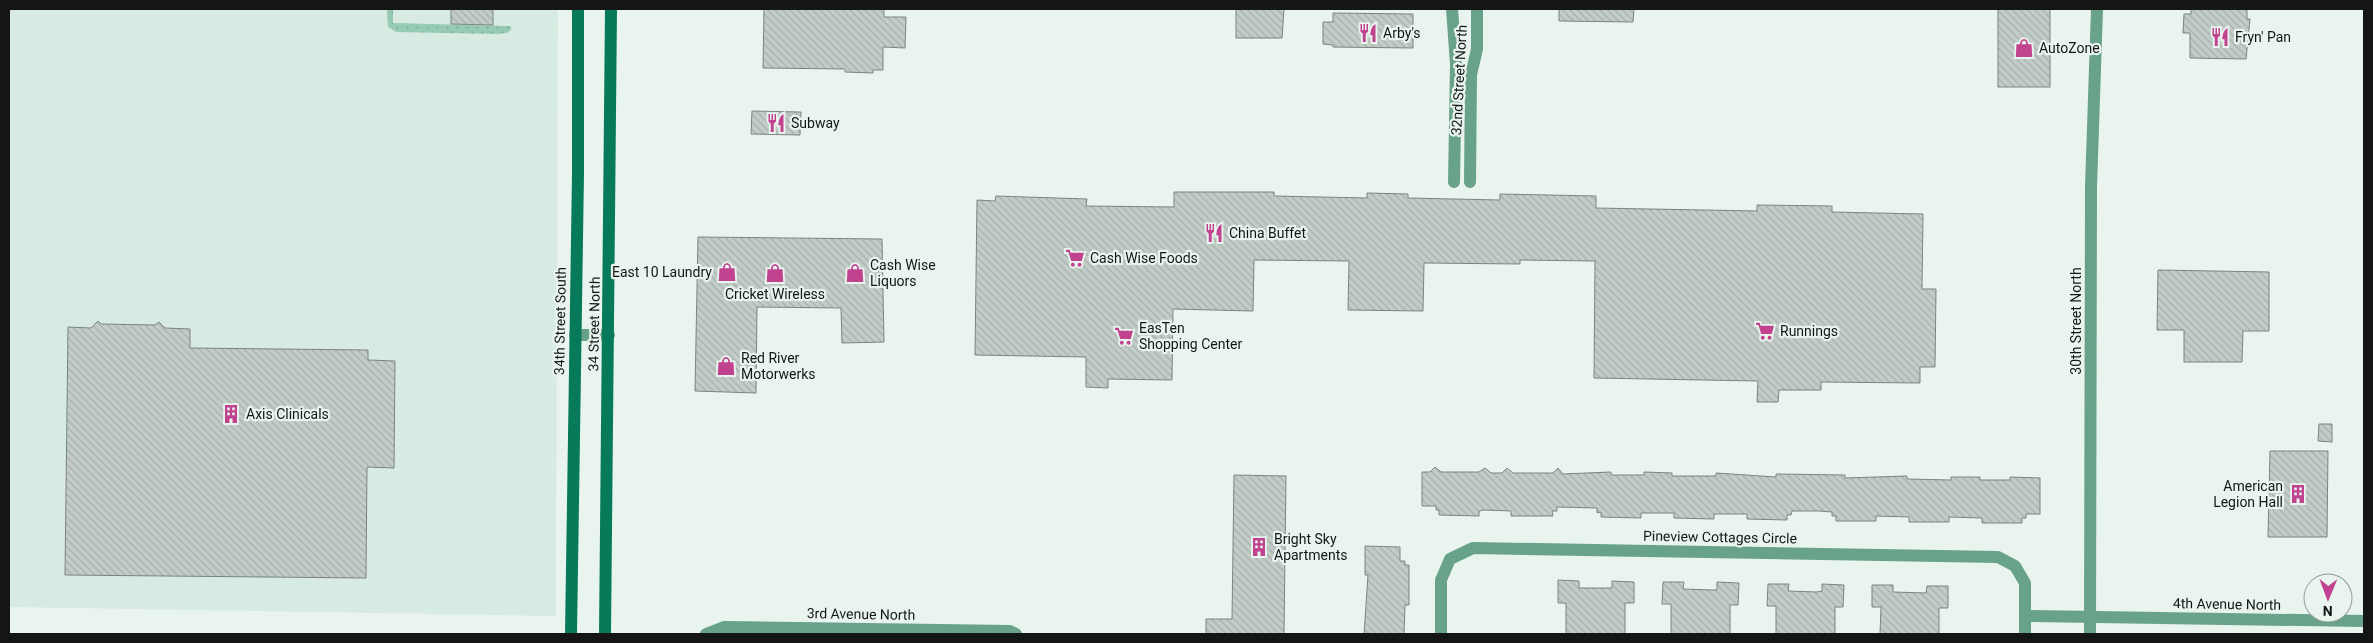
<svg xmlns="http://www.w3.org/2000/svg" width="2373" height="643" viewBox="0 0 2373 643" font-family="Roboto,sans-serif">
<defs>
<pattern id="grass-dots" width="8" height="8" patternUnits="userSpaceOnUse" patternTransform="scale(1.25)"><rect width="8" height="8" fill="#97cbb5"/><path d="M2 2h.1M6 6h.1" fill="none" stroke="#81ae9b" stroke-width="1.8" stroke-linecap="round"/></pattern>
<pattern id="building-back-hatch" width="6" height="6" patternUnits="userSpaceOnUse" patternTransform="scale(1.25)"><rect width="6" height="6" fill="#c3cdc8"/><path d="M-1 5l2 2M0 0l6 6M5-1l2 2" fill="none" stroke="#a7afab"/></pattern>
</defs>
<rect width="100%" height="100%" fill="#e9f4ef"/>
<polygon fill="#d8ebe2" points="9,9 558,9 556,616 9,607"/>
<polygon fill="url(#grass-dots)" points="387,9 393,9 393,23 511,26 511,30 507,33 498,34 396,32 388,27"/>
<g fill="url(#building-back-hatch)" stroke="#7b8480">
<polygon points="451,9 493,9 493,25 451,24"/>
<polygon points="764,9 884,9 884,17 906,17 905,48 883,47 883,70 873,70 873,73 845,72 845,69 763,68"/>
<polygon points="1236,9 1284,9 1282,38 1236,38"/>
<polygon points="1559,9 1634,9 1633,22 1559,21"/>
<rect x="1998" y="9" width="52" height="78"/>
<polygon points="2191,9 2247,9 2247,19 2250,19 2246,59 2190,58 2190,33 2183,33 2184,14 2191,14"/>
<polygon points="1333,13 1413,14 1413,48 1333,47 1333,45 1323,44 1323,22 1333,22"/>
<polygon points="752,111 801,112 800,135 751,134"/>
<polygon points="1174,192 1274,192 1274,196 1367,198 1367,193 1408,194 1408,198 1500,200 1500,194 1596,196 1596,208 1757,211 1757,205 1832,206 1832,212 1923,214 1922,289 1936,289 1935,367 1920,367 1920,383 1821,382 1821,390 1779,390 1778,402 1757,402 1758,381 1594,378 1595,261 1520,260 1520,264 1424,263 1423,311 1348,310 1349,261 1254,260 1253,311 1173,309 1172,380 1108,379 1108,388 1086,387 1086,357 975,355 977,200 995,201 996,196 1087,199 1086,206 1174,207"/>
<polygon points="698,237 882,239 884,342 842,343 841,308 757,307 756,393 695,391"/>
<polygon points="2158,270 2269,272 2269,331 2243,331 2242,362 2184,362 2184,330 2157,330"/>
<polygon points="98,321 101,324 155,325 159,322 165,328 190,329 190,348 368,350 368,360 395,361 394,468 367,467 366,578 65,575 68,327 91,328"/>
<polygon points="2319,424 2332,424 2332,442 2318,441"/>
<polygon points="2270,451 2328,451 2327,537 2268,537"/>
<polygon points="1435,467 1441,472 1479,472 1485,468 1491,473 1502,473 1507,468 1513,473 1553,473 1558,468 1563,474 1611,472 1611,475 1644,475 1644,472 1672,473 1672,476 1716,476 1716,473 1776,477 1776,474 1845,475 1845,478 1907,476 1907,479 1951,480 1951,477 1980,477 1980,480 2010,480 2010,477 2040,478 2040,514 2026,514 2026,518 2022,518 2022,523 1982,523 1982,518 1949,517 1949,522 1909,522 1909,517 1876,516 1876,521 1836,521 1836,516 1832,516 1832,512 1819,511 1792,511 1791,515 1787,515 1787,520 1747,519 1747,514 1714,514 1714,519 1674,518 1674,513 1641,513 1641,518 1601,517 1601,512 1597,513 1597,508 1557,507 1557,511 1552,511 1553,516 1511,516 1511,511 1484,510 1479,511 1479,516 1439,515 1439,510 1436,510 1436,506 1422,506 1422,472 1430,472"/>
<polygon points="1234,475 1286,476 1284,634 1206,634 1206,619 1232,619"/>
<polygon points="1365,546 1400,547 1400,561 1405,561 1405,565 1409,565 1409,605 1405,605 1404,634 1364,634 1368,575 1365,575"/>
<polygon points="1558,580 1579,581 1579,588 1612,588 1612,581 1634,582 1634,603 1625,603 1625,634 1566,634 1566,603 1558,603"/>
<polygon points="1663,582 1684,582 1683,589 1712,590 1717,590 1717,582 1739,583 1738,605 1730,605 1730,634 1671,634 1671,604 1662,604"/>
<polygon points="1768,584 1789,584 1788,591 1817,592 1822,591 1822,584 1844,585 1843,607 1835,607 1835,634 1776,634 1776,606 1767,606"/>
<polygon points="1872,585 1893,585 1893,592 1926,593 1927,586 1948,586 1948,608 1939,608 1939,634 1880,634 1881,607 1872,607"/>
</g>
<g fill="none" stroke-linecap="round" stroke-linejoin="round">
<g stroke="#69a28a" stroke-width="12">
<polyline points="1452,9 1456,64 1454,182"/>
<polyline points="1470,182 1471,75 1477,49 1477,9"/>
<polyline points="575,335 609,335"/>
<polyline points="2025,616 2364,621"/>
<polyline points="706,634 724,627 1010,631 1016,634"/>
<polyline points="1441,634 1441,580 1450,559 1473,548 1998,557 2015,566 2025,583 2025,634"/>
<polyline points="2090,634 2091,187 2097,9"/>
</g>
<g stroke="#077a5a" stroke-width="12">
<polyline points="571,634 578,173 578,9"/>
<polyline points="605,634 611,9"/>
</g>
</g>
<defs>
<g id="restaurant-bare" transform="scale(1.5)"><path d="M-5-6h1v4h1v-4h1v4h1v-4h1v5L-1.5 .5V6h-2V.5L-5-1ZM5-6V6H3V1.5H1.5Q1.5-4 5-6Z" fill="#c14390" stroke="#e9f4ef" stroke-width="2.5" paint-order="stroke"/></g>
<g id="shop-bare" transform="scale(1.5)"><path d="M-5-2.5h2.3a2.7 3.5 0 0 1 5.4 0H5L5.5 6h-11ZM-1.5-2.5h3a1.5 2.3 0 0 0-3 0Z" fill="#c14390" stroke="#e9f4ef" stroke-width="2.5" paint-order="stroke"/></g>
<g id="supermarket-bare" transform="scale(1.5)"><path d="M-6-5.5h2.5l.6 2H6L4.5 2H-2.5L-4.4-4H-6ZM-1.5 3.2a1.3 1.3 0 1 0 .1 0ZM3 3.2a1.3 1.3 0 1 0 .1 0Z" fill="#c14390" stroke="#e9f4ef" stroke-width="2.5" paint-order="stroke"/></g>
<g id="building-bare" transform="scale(1.5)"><path d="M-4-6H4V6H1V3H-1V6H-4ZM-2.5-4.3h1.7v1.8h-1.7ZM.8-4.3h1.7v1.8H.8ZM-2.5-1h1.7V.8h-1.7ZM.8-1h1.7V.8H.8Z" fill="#c14390" stroke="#e9f4ef" stroke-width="2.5" paint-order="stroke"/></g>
</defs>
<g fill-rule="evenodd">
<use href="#restaurant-bare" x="1368" y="33"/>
<use href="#restaurant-bare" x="2220" y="37"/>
<use href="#shop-bare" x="2024" y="48"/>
<use href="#restaurant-bare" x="776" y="123"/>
<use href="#restaurant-bare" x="1214" y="233"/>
<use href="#supermarket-bare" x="1075" y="258"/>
<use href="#shop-bare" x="727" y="272"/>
<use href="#shop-bare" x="775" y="273"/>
<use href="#shop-bare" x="855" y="273"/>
<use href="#supermarket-bare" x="1765" y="331"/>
<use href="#supermarket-bare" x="1124" y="336"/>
<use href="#shop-bare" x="726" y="366"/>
<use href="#building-bare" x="231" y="414"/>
<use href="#building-bare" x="2298" y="494"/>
<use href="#building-bare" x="1259" y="547"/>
</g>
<g text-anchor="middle" stroke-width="4.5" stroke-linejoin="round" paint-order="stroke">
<g font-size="14" fill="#131615" stroke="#e9f4ef" text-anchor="start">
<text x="1383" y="38">Arby's</text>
<text x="2235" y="42">Fryn' Pan</text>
<text x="2039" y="53">AutoZone</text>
<text x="791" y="128">Subway</text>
<text x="1229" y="238">China Buffet</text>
<text x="1090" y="263">Cash Wise Foods</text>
<text x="870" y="270">Cash Wise<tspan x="870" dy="16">Liquors</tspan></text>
<text x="712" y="277" text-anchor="end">East 10 Laundry</text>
<text x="775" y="299" text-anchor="middle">Cricket Wireless</text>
<text x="1139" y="333">EasTen<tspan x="1139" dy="16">Shopping Center</tspan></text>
<text x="1780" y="336">Runnings</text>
<text x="741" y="363">Red River<tspan x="741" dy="16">Motorwerks</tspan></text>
<text x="246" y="419">Axis Clinicals</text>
<text x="2283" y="491" text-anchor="end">American<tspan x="2283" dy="16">Legion Hall</tspan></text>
<text x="1274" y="544">Bright Sky<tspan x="1274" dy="16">Apartments</tspan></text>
</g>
<g font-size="14" fill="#131615" stroke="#e9f4ef">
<text transform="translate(1459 80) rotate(-87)" y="5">32nd Street North</text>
<text transform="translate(560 321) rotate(-89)" y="5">34th Street South</text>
<text transform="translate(2076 321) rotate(-90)" y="5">30th Street North</text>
<text transform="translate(594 324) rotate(-89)" y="5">34 Street North</text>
<text transform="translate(1720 537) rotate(1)" y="5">Pineview Cottages Circle</text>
<text transform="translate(2227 604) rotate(1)" y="5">4th Avenue North</text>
<text transform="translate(861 614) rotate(1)" y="5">3rd Avenue North</text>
</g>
</g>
<rect width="2373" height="643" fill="none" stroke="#131615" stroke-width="20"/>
<g transform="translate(2328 598) rotate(181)"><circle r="24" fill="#e9f4ef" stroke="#939b98"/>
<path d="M0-4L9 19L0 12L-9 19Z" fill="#c14390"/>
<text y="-8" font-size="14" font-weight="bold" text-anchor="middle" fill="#131615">N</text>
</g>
</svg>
